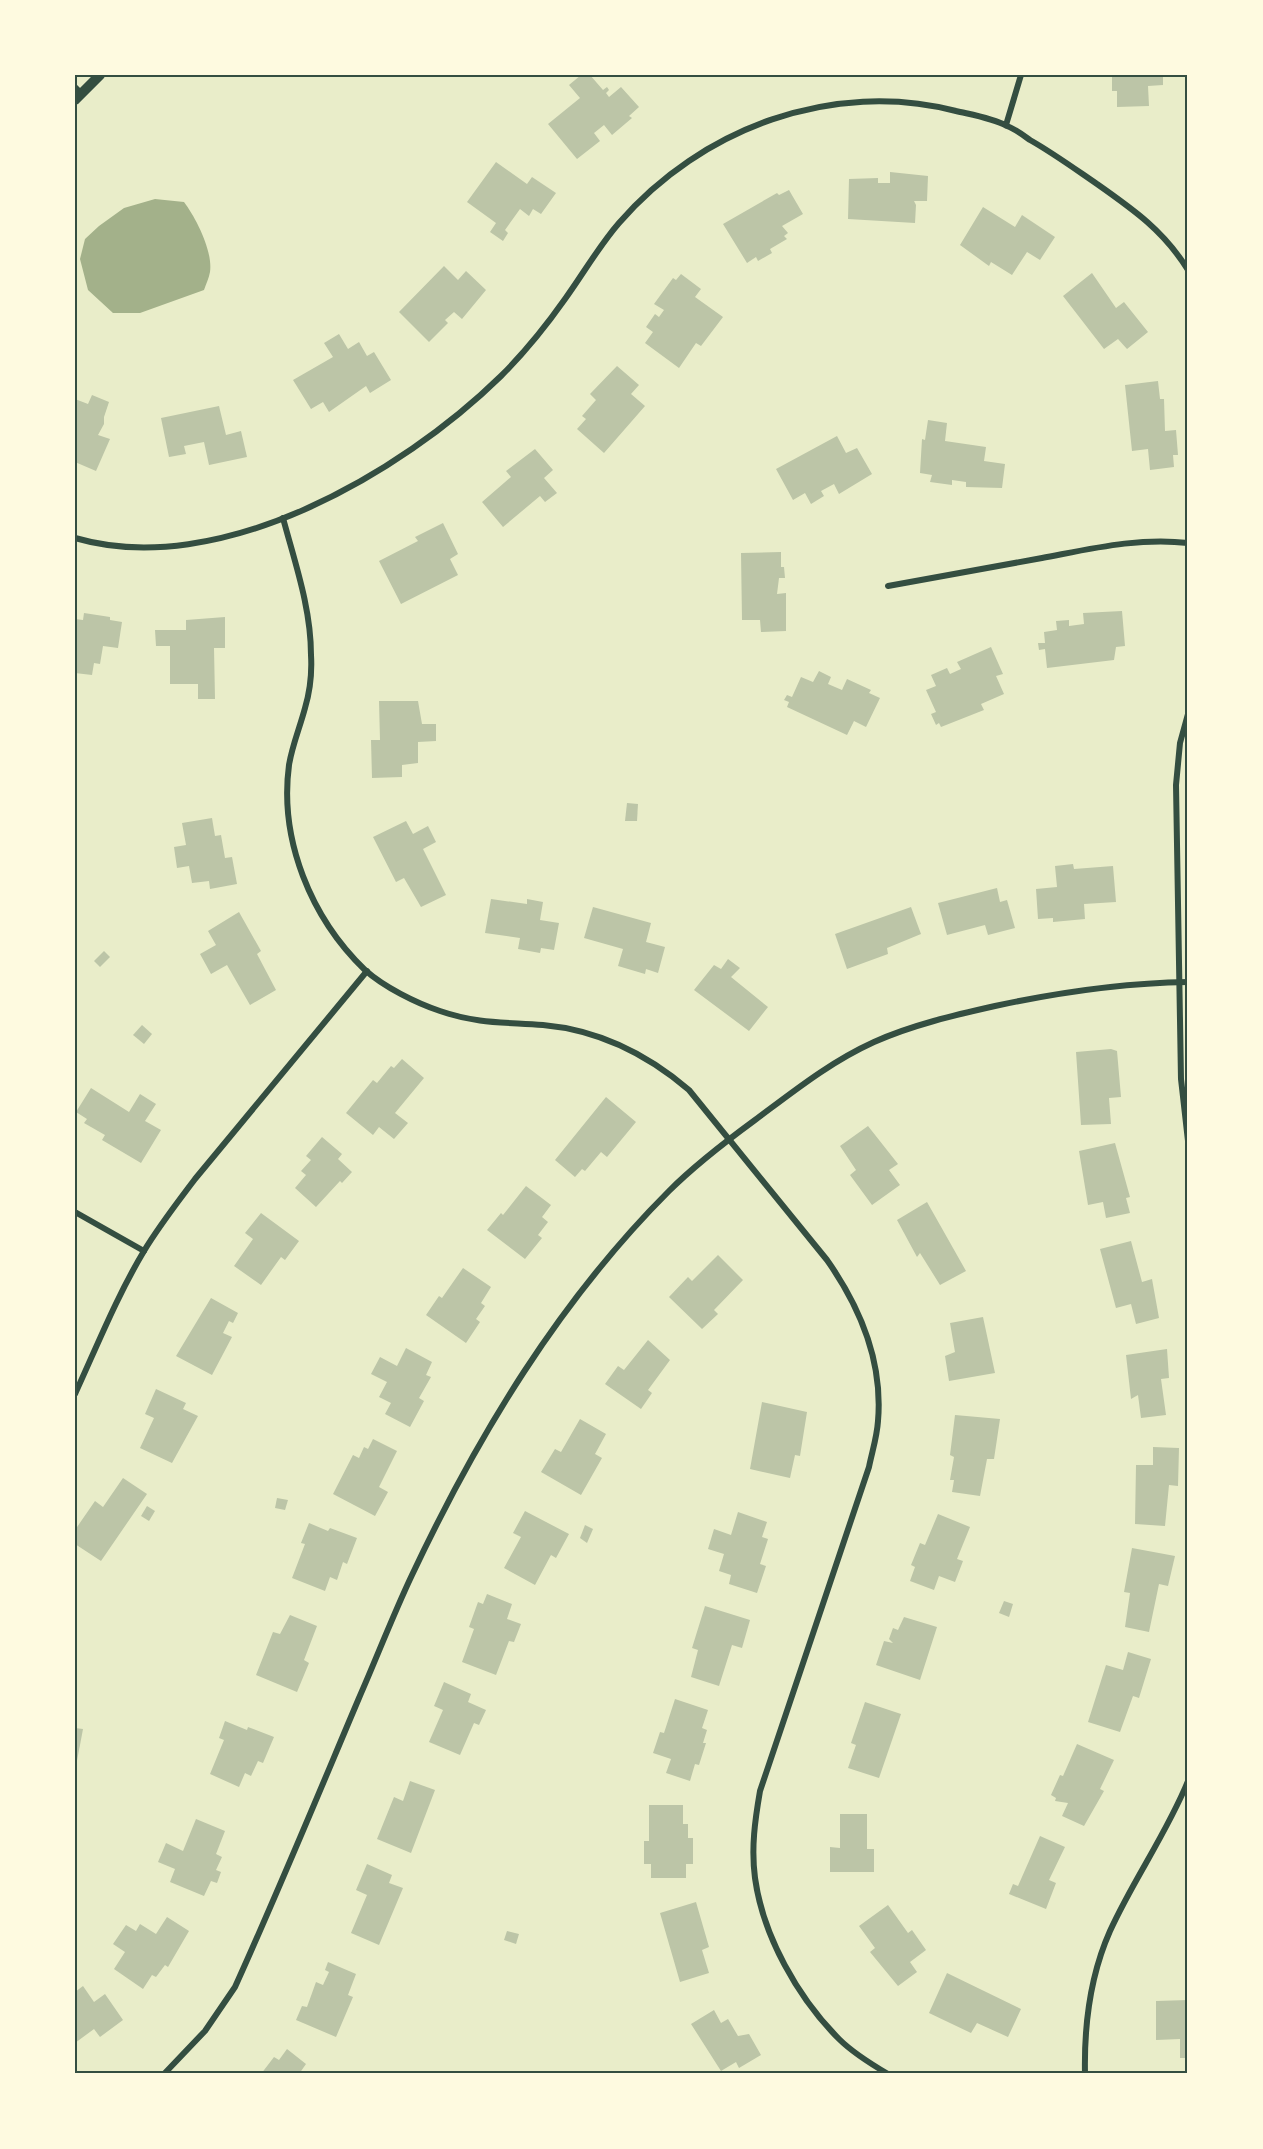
<svg xmlns="http://www.w3.org/2000/svg" width="1263" height="2149" viewBox="0 0 1263 2149" font-family="Mulish,sans-serif">
<rect width="100%" height="100%" fill="#e9edc9"/>
<path fill="#a3b18a" d="M 155,199 L 184,202 C 196,218 213,251 210,272 C 209,278 206,284 204,290 L 140,313 L 113,313 L 88,290 L 80,259 L 85,239 L 99,226 L 124,208 Z"/>
<g fill="#bcc5a7">
<polygon points="581,75 590,75 603,90 607,87 609,90 606,93 609,97 621,87 639,107 629,116 632,118 612,135 604,125 594,133 600,141 577,159 548,124 580,98 569,85"/>
<polygon points="1112,75 1163,75 1163,85 1148,86 1149,106 1117,107 1117,91 1112,91"/>
<polygon points="496,162 527,184 532,177 556,193 541,214 533,209 529,216 520,209 505,230 508,233 503,241 490,232 496,223 467,202"/>
<polygon points="890,172 928,176 927,201 914,201 916,205 915,223 848,219 849,179 878,178 878,183 890,183"/>
<polygon points="789,190 803,214 782,226 788,233 784,236 787,239 770,249 772,253 758,261 756,257 747,263 723,224 777,193 779,195"/>
<polygon points="983,207 1015,227 1022,215 1055,237 1040,260 1027,252 1012,275 991,262 989,266 960,245"/>
<polygon points="444,266 458,280 466,271 486,290 462,319 454,312 445,320 448,323 429,342 399,312"/>
<polygon points="1092,273 1116,308 1124,302 1148,332 1127,349 1118,339 1104,349 1063,296"/>
<polygon points="681,274 701,289 695,297 723,317 701,346 696,343 679,368 645,343 653,332 646,327 655,314 659,317 664,310 654,304 673,278 676,280"/>
<polygon points="339,334 348,349 359,342 367,356 374,352 391,380 370,393 366,386 329,412 323,402 311,409 293,380 333,357 324,343"/>
<polygon points="617,366 639,385 631,394 645,406 604,453 577,429 586,419 582,416 596,400 590,394"/>
<polygon points="1158,381 1160,399 1164,399 1165,431 1176,430 1178,455 1173,455 1174,467 1150,470 1148,449 1132,451 1125,385"/>
<polygon points="92,395 109,402 104,417 104,424 98,435 110,439 96,471 75,462 75,399 88,404"/>
<polygon points="219,406 226,435 241,431 247,457 209,465 204,442 184,446 186,454 169,457 161,418"/>
<polygon points="928,420 947,423 945,441 986,447 984,461 1005,464 1002,488 966,487 966,482 952,480 952,485 930,482 932,475 920,473 922,439 925,440"/>
<polygon points="837,436 846,453 857,448 872,474 839,494 834,484 821,491 824,496 811,504 805,493 793,500 776,469"/>
<polygon points="535,449 553,470 544,478 557,493 545,502 540,496 503,527 482,502 511,477 506,471"/>
<polygon points="443,523 458,554 450,559 458,575 401,604 379,561 418,541 415,537"/>
<polygon points="781,552 781,567 784,567 785,578 779,578 777,594 786,593 786,631 761,632 760,620 742,620 741,553"/>
<polygon points="1122,611 1125,646 1116,647 1114,660 1047,668 1045,649 1039,650 1038,643 1045,643 1044,632 1057,630 1056,621 1069,620 1069,626 1084,624 1083,613"/>
<polygon points="84,613 110,617 110,620 122,622 118,648 103,646 100,664 94,663 92,675 75,673 75,619 83,620"/>
<polygon points="225,617 225,648 214,648 215,699 198,699 198,684 170,684 170,646 156,646 155,630 186,630 186,620"/>
<polygon points="991,647 1003,674 996,676 1004,694 981,704 984,710 941,727 939,723 936,725 931,714 936,712 926,690 936,686 931,675 947,668 950,674 961,669 957,662"/>
<polygon points="819,671 831,677 828,684 842,690 847,679 871,690 869,693 880,698 866,727 854,721 847,735 787,707 789,702 784,700 787,695 792,697 801,677 813,682"/>
<polygon points="379,701 418,701 422,724 436,724 436,741 418,742 418,763 402,765 402,777 372,778 371,740 380,740"/>
<polygon points="627,803 638,804 637,821 625,821"/>
<polygon points="212,818 215,836 221,835 225,858 232,857 237,884 210,889 209,881 192,883 189,866 177,868 174,847 186,845 182,823"/>
<polygon points="406,821 413,834 428,826 436,842 423,849 446,895 421,907 404,878 396,882 373,837"/>
<polygon points="1073,864 1074,869 1113,866 1116,902 1084,904 1085,919 1053,922 1053,918 1038,919 1036,889 1057,887 1055,866"/>
<polygon points="997,888 1000,902 1007,900 1015,928 988,935 985,925 947,935 938,903"/>
<polygon points="491,899 527,904 527,899 543,902 540,920 559,923 554,950 541,948 540,953 518,949 520,938 485,933"/>
<polygon points="593,907 651,923 646,942 665,947 658,973 646,969 645,974 618,966 623,949 584,938"/>
<polygon points="911,907 921,934 887,948 888,954 847,969 835,934"/>
<polygon points="239,912 261,951 257,954 276,990 250,1005 227,965 211,974 200,954 216,945 208,931"/>
<polygon points="104,951 110,957 100,967 94,961"/>
<polygon points="728,959 740,968 731,977 768,1007 749,1031 694,990 714,965 721,969"/>
<polygon points="142,1025 152,1034 144,1044 133,1035"/>
<polygon points="1111,1049 1117,1051 1121,1097 1109,1098 1111,1124 1081,1125 1076,1052"/>
<polygon points="402,1059 424,1078 395,1113 408,1123 394,1139 379,1127 373,1135 346,1113 373,1080 377,1083 391,1066 394,1068"/>
<polygon points="91,1088 129,1112 140,1094 156,1104 145,1121 161,1130 141,1163 102,1140 105,1135 84,1123 87,1119 76,1112"/>
<polygon points="606,1097 636,1122 607,1157 601,1152 585,1171 582,1169 575,1177 555,1160"/>
<polygon points="868,1126 898,1164 889,1170 900,1185 872,1205 850,1175 856,1170 840,1146"/>
<polygon points="322,1137 342,1154 338,1159 352,1172 342,1183 340,1181 316,1207 295,1188 306,1175 301,1171 311,1160 306,1156"/>
<polygon points="1115,1143 1130,1197 1126,1198 1130,1213 1106,1218 1103,1202 1088,1205 1079,1151"/>
<polygon points="526,1186 551,1205 542,1217 548,1222 538,1235 542,1238 525,1259 487,1230 501,1213 503,1215"/>
<polygon points="927,1202 966,1271 940,1285 920,1253 917,1257 897,1220"/>
<polygon points="261,1213 299,1241 285,1260 281,1257 261,1285 234,1266 253,1239 245,1233"/>
<polygon points="1131,1241 1142,1282 1152,1279 1159,1318 1136,1324 1131,1304 1116,1308 1100,1249"/>
<polygon points="718,1255 743,1280 714,1310 718,1314 702,1329 669,1297 688,1277 692,1281"/>
<polygon points="463,1268 491,1287 481,1303 485,1306 476,1319 480,1322 466,1343 426,1315 439,1296 442,1298"/>
<polygon points="211,1298 238,1313 233,1323 229,1321 223,1333 232,1337 212,1375 176,1356"/>
<polygon points="983,1317 995,1373 949,1381 945,1356 955,1352 950,1323"/>
<polygon points="648,1340 670,1360 648,1390 652,1393 641,1409 605,1384 618,1366 624,1370"/>
<polygon points="406,1348 432,1362 426,1375 431,1377 419,1398 424,1401 410,1427 385,1414 391,1403 379,1397 387,1382 371,1374 380,1357 397,1366"/>
<polygon points="1167,1349 1169,1378 1161,1379 1166,1415 1141,1418 1138,1395 1131,1399 1126,1355"/>
<polygon points="156,1389 186,1403 183,1409 198,1416 172,1463 140,1448 154,1418 145,1414"/>
<polygon points="762,1402 807,1412 800,1456 795,1455 790,1478 750,1469"/>
<polygon points="955,1415 1000,1419 994,1459 987,1459 980,1496 952,1492 954,1480 950,1480 954,1457 950,1455"/>
<polygon points="580,1419 606,1434 595,1454 602,1458 581,1495 541,1472 555,1449 561,1452"/>
<polygon points="373,1439 397,1451 379,1487 388,1492 375,1516 333,1494 353,1455 359,1458 364,1447 368,1449"/>
<polygon points="1153,1447 1179,1448 1178,1486 1169,1485 1165,1526 1135,1524 1136,1465 1153,1465"/>
<polygon points="123,1478 147,1494 101,1561 75,1544 75,1530 95,1501 103,1507"/>
<polygon points="277,1498 288,1500 285,1510 275,1508"/>
<polygon points="147,1506 155,1511 149,1521 141,1516"/>
<polygon points="525,1511 569,1534 556,1558 551,1555 535,1585 504,1568 521,1537 513,1533"/>
<polygon points="738,1512 767,1522 762,1537 768,1539 760,1564 766,1566 757,1593 729,1584 731,1575 719,1571 724,1554 708,1549 714,1529 731,1535"/>
<polygon points="938,1514 970,1527 957,1559 963,1561 955,1582 939,1576 934,1590 910,1581 915,1567 911,1565 920,1543 925,1545"/>
<polygon points="309,1523 328,1531 330,1528 357,1538 347,1564 343,1562 337,1580 330,1577 325,1591 292,1578 305,1544 301,1543"/>
<polygon points="585,1525 593,1529 587,1543 580,1538"/>
<polygon points="1132,1548 1175,1556 1168,1586 1159,1584 1149,1632 1125,1627 1130,1593 1124,1592"/>
<polygon points="487,1594 512,1604 507,1619 521,1624 514,1642 509,1641 496,1675 462,1662 474,1629 469,1627 478,1602 483,1604"/>
<polygon points="1004,1601 1013,1604 1009,1617 999,1613"/>
<polygon points="705,1606 750,1620 742,1648 732,1645 719,1686 691,1677 698,1650 692,1648"/>
<polygon points="290,1615 317,1626 304,1660 309,1663 297,1692 256,1675 273,1632 280,1634"/>
<polygon points="904,1617 937,1627 920,1680 876,1665 884,1641 893,1643 889,1639 893,1628 898,1630"/>
<polygon points="1128,1652 1151,1659 1139,1698 1133,1696 1120,1732 1088,1722 1106,1665 1123,1670"/>
<polygon points="444,1682 471,1694 468,1702 486,1710 479,1725 474,1723 460,1755 429,1742 443,1710 434,1706"/>
<polygon points="675,1699 708,1710 702,1728 707,1730 703,1743 706,1743 699,1765 695,1764 690,1781 666,1773 671,1759 653,1753 660,1732 664,1733"/>
<polygon points="865,1702 901,1714 879,1778 848,1768 856,1745 851,1743"/>
<polygon points="225,1721 247,1730 248,1727 274,1737 263,1763 258,1761 251,1776 245,1773 239,1787 210,1774 224,1740 219,1738"/>
<polygon points="75,1728 83,1729 76,1766 75,1766"/>
<polygon points="1077,1744 1114,1760 1100,1789 1104,1791 1084,1826 1062,1816 1068,1803 1055,1801 1056,1798 1051,1795 1060,1775 1063,1776"/>
<polygon points="410,1781 435,1790 411,1853 377,1839 394,1797 403,1801"/>
<polygon points="649,1805 683,1805 683,1824 688,1824 688,1838 693,1838 693,1864 686,1864 686,1878 651,1878 651,1864 644,1864 644,1841 649,1841"/>
<polygon points="840,1814 867,1814 867,1849 874,1849 874,1872 830,1872 830,1847 840,1848"/>
<polygon points="196,1819 225,1831 216,1854 222,1857 216,1870 221,1872 217,1883 211,1881 204,1896 170,1882 175,1869 158,1862 166,1843 183,1851"/>
<polygon points="1040,1836 1065,1847 1049,1880 1056,1883 1046,1909 1009,1894 1013,1884 1018,1886"/>
<polygon points="367,1864 392,1875 389,1883 403,1888 379,1945 351,1933 367,1895 356,1890"/>
<polygon points="696,1902 709,1947 702,1950 709,1973 680,1982 660,1913"/>
<polygon points="888,1905 908,1933 912,1930 926,1950 910,1962 917,1972 898,1986 870,1952 875,1948 859,1926"/>
<polygon points="167,1917 189,1931 168,1967 165,1965 156,1977 152,1975 143,1989 114,1969 125,1952 113,1944 126,1925 136,1931 140,1924 156,1934"/>
<polygon points="507,1931 519,1934 516,1944 504,1940"/>
<polygon points="328,1962 356,1974 348,1995 353,1997 336,2037 296,2020 302,2006 307,2007 316,1982 323,1985 329,1972 325,1970"/>
<polygon points="947,1973 1021,2009 1008,2037 977,2023 971,2033 929,2013"/>
<polygon points="83,1986 94,2002 105,1994 123,2020 100,2037 94,2029 75,2043 75,1992"/>
<polygon points="1188,2000 1188,2058 1180,2058 1180,2039 1156,2040 1156,2001"/>
<polygon points="714,2010 721,2023 728,2019 738,2036 749,2034 761,2055 739,2068 736,2062 721,2071 691,2024"/>
<polygon points="287,2049 306,2064 299,2074 261,2074 274,2057 279,2060"/>
</g>
<g fill="none" stroke-linecap="round" stroke-linejoin="round">
<polyline stroke="#344e41" stroke-width="4.5" points="75,86 82,93"/>
<g stroke="#344e41" stroke-width="6">
<polyline points="1006,125 1021,75"/>
<path d="M 283,518 C 295,563 311,608 311,655 C 312,672 310,691 305,708 C 300,727 292,746 289,765 C 279,840 311,918 365,970 C 384,987 416,1003 440,1011 C 478,1024 504,1022 543,1025 C 598,1030 647,1054 689,1090 L 827,1260 C 860,1307 883,1363 878,1421 C 877,1437 872,1452 869,1467 L 760,1791 C 755,1820 751,1848 755,1878 C 763,1936 798,1998 839,2039 C 853,2053 871,2064 888,2074"/>
<path d="M 75,538 C 219,580 401,474 501,376 C 524,353 546,326 565,299 C 583,274 599,246 619,223 C 701,128 833,79 956,111 C 973,115 992,118 1007,126 C 1015,129 1023,135 1030,140 C 1053,153 1075,169 1097,184 C 1134,210 1164,231 1188,270"/>
<path d="M 888,586 C 940,577 991,567 1042,558 C 1090,549 1139,537 1188,543"/>
<polyline points="1188,714 1180,743 1176,785 1181,1079 1188,1141"/>
<polyline points="75,1212 144,1251"/>
<path d="M 75,1394 C 97,1346 117,1296 144,1251 C 159,1226 177,1203 195,1179 L 367,971"/>
<path d="M 164,2074 L 205,2031 L 235,1987 C 278,1892 318,1795 359,1698 C 377,1657 393,1615 412,1575 C 478,1435 559,1301 669,1191 C 695,1165 725,1142 755,1120 C 794,1091 830,1062 874,1042 C 912,1025 955,1015 995,1006 C 1060,992 1122,983 1188,982"/>
<path d="M 1085,2074 C 1084,2026 1090,1976 1110,1931 C 1133,1880 1167,1833 1188,1781"/>
</g>
<polyline stroke="#344e41" stroke-width="10" points="75,100 100,75"/>
</g>
<rect width="1263" height="2149" fill="none" stroke="#fefae0" stroke-width="153"/>
<rect x="76" y="76" width="1110" height="1996" fill="none" stroke="#344e41" stroke-width="2"/>
</svg>
